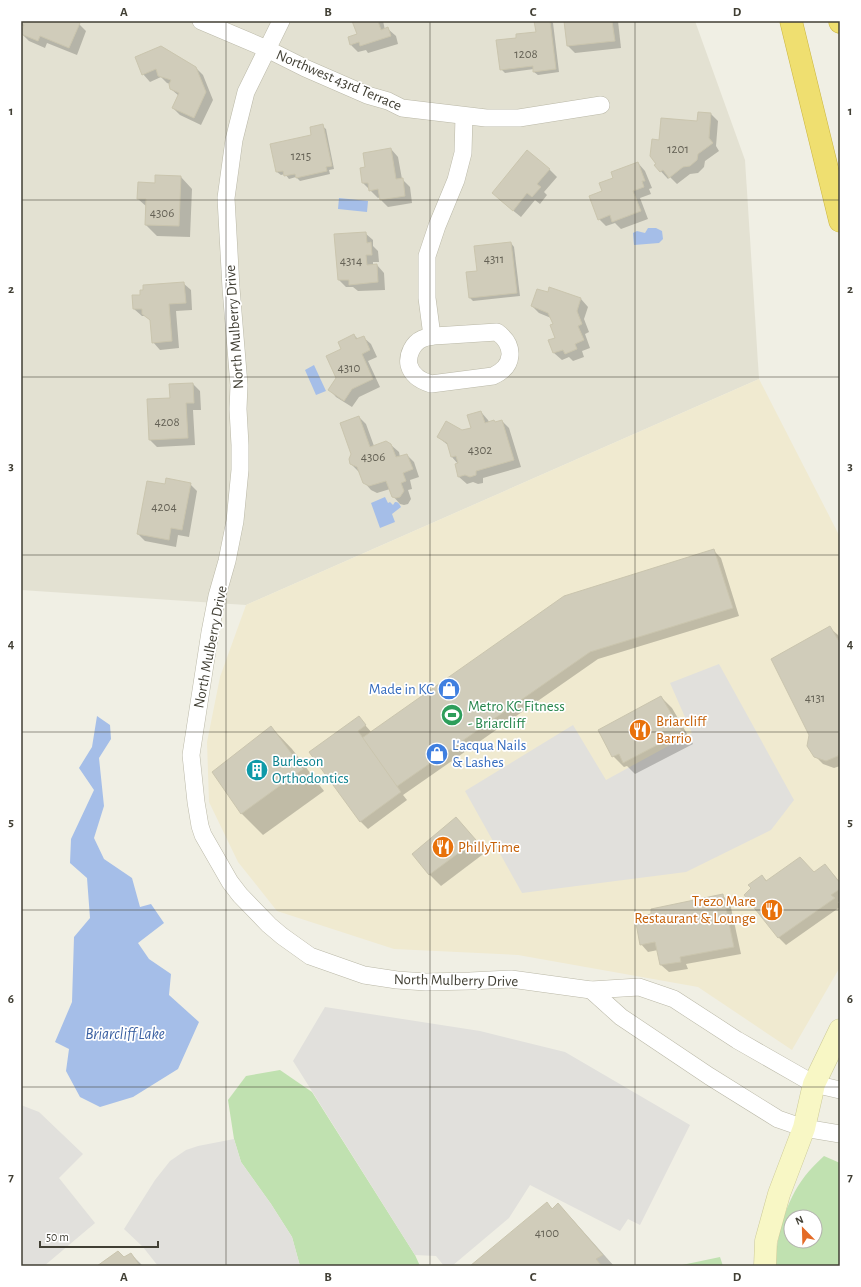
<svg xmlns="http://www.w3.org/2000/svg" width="861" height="1287" viewBox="0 0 861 1287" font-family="'Alegreya Sans',sans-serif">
<rect width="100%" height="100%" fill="#f0efe4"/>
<polygon fill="#e3e1d2" points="21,21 695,21 745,160 759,379 246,605 21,590"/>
<polygon fill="#f0ead0" points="759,379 840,537 840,967 792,1050 698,987 518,955 394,949 277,911 238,862 209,802 207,742 220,677 246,605"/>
<g fill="#c0e1b0" fill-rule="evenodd">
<polygon points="280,1070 312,1092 415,1255 420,1266 300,1266 292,1237 271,1204 241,1162 234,1139 228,1100 246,1076"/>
<path d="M 824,1156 L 840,1163 L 840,1266 L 775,1266 C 777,1235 785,1202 805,1176 C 810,1169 817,1163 824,1156 ZM 791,1217 L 815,1217 L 815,1241 L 791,1241 Z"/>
<polygon points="720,1257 723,1266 679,1266 682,1265"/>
</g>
<g fill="#e1e0dc">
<polygon points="719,664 794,800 771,830 686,872 522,893 465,791 573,725 606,780 692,733 670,683"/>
<polygon points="325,1007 480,1031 565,1052 690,1125 640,1225 628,1219 620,1231 530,1185 509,1218 452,1266 444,1266 436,1256 415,1255 293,1061"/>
<polygon points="21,1105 39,1112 83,1154 59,1178 95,1223 44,1266 21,1266"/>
<polygon points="234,1139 241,1162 271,1204 292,1237 300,1266 158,1266 143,1247 124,1229 155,1180 170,1161 186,1150 198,1146"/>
</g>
<g fill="#a5bee8">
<polygon points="339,198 368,201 367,212 338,209"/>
<polygon points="648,228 656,228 662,231 663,239 659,243 634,245 633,233 637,231 645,233"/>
<polygon points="314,365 326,391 316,395 305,370"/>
<path d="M 385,497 L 388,503 L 390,502 L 393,505 L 395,502 C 398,502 399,503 401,507 L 392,514 L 395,522 L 380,528 L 371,503 Z"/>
<polygon points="97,716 110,725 111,739 99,758 104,806 94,838 104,859 132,878 140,907 151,904 164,923 138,943 149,959 171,974 169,995 199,1022 178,1069 133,1097 100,1107 80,1097 66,1071 69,1049 55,1042 72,1002 74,937 90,918 87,878 70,863 71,839 94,790 79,768 92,747"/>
</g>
<g fill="#0003">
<polygon points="21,21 73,21 79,24 86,31 77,55 47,43 45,48 29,41 22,34 24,27 21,24"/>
<polygon points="353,21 384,21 383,21 385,30 388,29 396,36 398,44 368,53 366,50 358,52 351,45 358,35"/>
<polygon points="538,21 551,21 553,23 559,72 538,75 534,72 534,69 505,73 501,69 517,38 537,33"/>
<polygon points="565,21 618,21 621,48 575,53 568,46"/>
<polygon points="161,47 195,67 203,75 213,100 201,125 180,115 173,108 179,96 171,89 170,84 167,83 161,77 150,82 143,74"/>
<polygon points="711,114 718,121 716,146 719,151 705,161 704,167 698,173 690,174 677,184 670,177 668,179 656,166 658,164 659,141 698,122"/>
<polygon points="322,126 326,129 334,169 329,170 330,174 300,181 296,177 289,179 285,174 281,175 277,172"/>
<polygon points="391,149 398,157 402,179 410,187 412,203 388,207 381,200 380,197 378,198 363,183 361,169 366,168"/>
<polygon points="638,163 645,171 652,188 649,189 651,194 640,198 648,219 621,229 615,223 606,226 599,219 603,192 614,179"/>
<polygon points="549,169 557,177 544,192 547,195 540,204 535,200 521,217 500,200"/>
<polygon points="181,177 192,189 190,237 157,236 146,225 147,207 138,199 156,184"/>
<polygon points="365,233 373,240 373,246 378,251 379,262 373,262 373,265 377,265 384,273 385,290 358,291 353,287 346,287 339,280"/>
<polygon points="511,243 514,247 520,296 473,301 469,297 478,271"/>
<polygon points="183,283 191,290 192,310 176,311 179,348 160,350 153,342 151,321 146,316 142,316 134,309 141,296"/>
<polygon points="581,299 588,307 584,319 589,332 585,334 590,348 582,351 584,357 573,361 569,357 562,360 554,353 556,338 554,325 551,318 539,313 532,306"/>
<polygon points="354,335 358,339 363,337 371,344 377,357 368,361 380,387 359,397 352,407 336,397 329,389 337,378 343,349"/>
<polygon points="193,384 200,391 201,410 193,410 195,445 157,447 150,440 171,399"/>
<polygon points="481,412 488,420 489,422 496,423 502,421 509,428 521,467 483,478 483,483 478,484 473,482 467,484 459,477 456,464 458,464 452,457 449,446 438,437 472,428"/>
<polygon points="359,417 366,424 374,446 391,445 399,452 400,457 407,455 414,462 419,477 410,480 412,489 408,490 411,499 408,504 404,505 400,504 393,496 390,489 377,493 371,490 364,482 359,472 351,464 352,454"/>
<polygon points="190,484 197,491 189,537 178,535 176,547 145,541 138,534 166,485"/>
<polygon points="714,551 721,558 739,616 598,659 403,795 407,800 368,829 360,821 311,753 359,718 372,733"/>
<polygon points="830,628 838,635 840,639 840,766 834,768 823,764 815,756"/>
<polygon points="661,697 672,708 693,744 635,774 627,766 624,767 613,756"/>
<polygon points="271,727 292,749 324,791 263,835 242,814 213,772"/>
<polygon points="456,818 486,852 441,886 430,875 414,855"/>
<polygon points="825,865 840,882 840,901 838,902 840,905 840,907 786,945 778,937 762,876 767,881 814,873"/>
<polygon points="722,895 730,903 741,954 686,964 688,969 669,972 661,965 658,950 648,952 641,944"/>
<polygon points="547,1204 553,1209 558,1205 573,1220 614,1266 472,1266"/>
<polygon points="131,1254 143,1266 99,1266 124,1258"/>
</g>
<g fill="#d0ccba" stroke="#cac5ae">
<polygon points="21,21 75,21 80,23 69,48 40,36 38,41 21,34 24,25 21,23"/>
<polygon points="352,21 378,21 381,30 388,27 391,36 360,46 359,42 350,45 348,37 357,34"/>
<polygon points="534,21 550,21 556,69 533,72 533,66 500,70 496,40 516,38 516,34 536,32"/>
<polygon points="564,21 612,21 615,41 567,46"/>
<polygon points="161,46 196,67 206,92 194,118 172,108 179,93 170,89 169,84 171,80 158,76 156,69 142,75 135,57"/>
<polygon points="698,112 711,113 709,138 713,143 698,154 697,160 690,166 683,167 669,178 663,170 660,172 654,165 656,164 650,156 652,139 659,140 661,118 697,121"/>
<polygon points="323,124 332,166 326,167 327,171 296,178 295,174 284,176 283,171 276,172 270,144 311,135 310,127"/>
<polygon points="391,148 396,179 403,178 405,196 380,200 378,189 369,191 368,183 362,183 360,168 365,167 363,153"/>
<polygon points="527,150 550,169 537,184 541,187 532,197 527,193 513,211 492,193"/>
<polygon points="638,162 645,181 642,181 644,187 633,191 641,211 612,222 610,215 598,220 589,196 602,191 599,183 613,178 611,172"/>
<polygon points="155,175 181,176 179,226 145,225 146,199 137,199 138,182 155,183"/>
<polygon points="366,232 367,243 371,242 372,255 366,255 367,265 377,264 378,282 349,285 349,280 338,280 334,234"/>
<polygon points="511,242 517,293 469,298 466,272 477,271 474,246"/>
<polygon points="184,282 186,303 169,304 172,341 152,343 150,320 142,314 142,309 133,309 132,295 140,295 140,290 143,290 143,285"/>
<polygon points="549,287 581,298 577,311 582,324 578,326 584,340 575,344 577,349 565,354 563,350 553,353 548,340 555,338 550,325 553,324 548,313 531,306 537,289 548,292"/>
<polygon points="354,334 356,339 364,336 370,350 362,354 373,379 352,389 344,401 328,390 336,378 326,356 341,349 338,342"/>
<polygon points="193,383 194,403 186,403 188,438 149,440 147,399 170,398 169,384"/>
<polygon points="481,411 485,423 494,420 495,422 502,420 514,460 476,471 476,475 470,477 465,475 458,477 455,464 458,463 456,456 451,457 447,443 437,437 446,421 462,430 471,428 467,415"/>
<polygon points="359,416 370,447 386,441 391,444 396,457 407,454 413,469 403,473 406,481 401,483 404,491 400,497 396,498 392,497 386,481 369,486 363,483 357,467 350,464 349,459 351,454 340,423"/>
<polygon points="166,478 191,483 182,530 171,528 169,540 137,534 147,481 165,484"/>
<polygon points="714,549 733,608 590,652 396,787 362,738 564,596"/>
<polygon points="830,626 840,643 840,750 838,756 826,761 814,757 807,746 809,735 771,659"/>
<polygon points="661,696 682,732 623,763 619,754 612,757 598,730"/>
<polygon points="359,716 366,725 358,731 401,792 360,822 309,752"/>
<polygon points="271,726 303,769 241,814 212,772"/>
<polygon points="456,817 476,840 429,875 412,854"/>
<polygon points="800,857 814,872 825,864 840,883 840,889 831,895 835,898 778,938 744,895 751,888 748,885 762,875 766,881"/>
<polygon points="723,894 734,947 680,957 681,962 660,965 655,942 640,945 635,918 651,914 651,909"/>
<polygon points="547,1202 552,1209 558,1203 603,1255 596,1259 602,1266 470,1266"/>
<polygon points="118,1251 124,1257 131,1253 140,1266 97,1266"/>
</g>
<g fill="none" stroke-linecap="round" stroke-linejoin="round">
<g stroke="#bab8a7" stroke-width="18">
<g id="street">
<polyline points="201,21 267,49 305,68 367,95 388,101 402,108 486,118 519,118 601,105"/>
<polyline points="281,21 246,92 234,140 226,198 231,288 239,385 238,409 240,445 240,470 235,521 227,561 217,596 210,632 191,755 196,802 200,826 203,835 230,882 240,895 269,925 282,936 310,956 364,975 397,980 426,982 470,981 511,979 591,990 639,987 674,999 737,1040 814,1084 840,1090"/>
<path d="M 497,332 C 515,345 515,366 493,376 L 431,384 C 421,381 412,376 409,365 C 407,355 413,343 422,339 C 430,335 441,336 450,335 C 465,334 481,333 497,332 Z"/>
<polyline points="432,336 427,298 427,256 437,226 456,180 463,153 464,116"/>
<polyline points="591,990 621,1017 709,1076 778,1119 804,1128 840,1134"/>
</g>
</g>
<g stroke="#cbc997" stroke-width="23">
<polyline id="secondary" points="765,1266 766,1241 779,1194 804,1128 814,1084 840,1030"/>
</g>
<g stroke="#ccb741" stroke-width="23">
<g id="highway">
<polyline points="791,21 840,221"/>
<polyline points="840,21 840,22"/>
</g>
</g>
<use href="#street" stroke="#fff" stroke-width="17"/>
<use href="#secondary" stroke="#f8f7c5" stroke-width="22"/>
<use href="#highway" stroke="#efdf70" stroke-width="22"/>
</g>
<path fill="none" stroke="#413f34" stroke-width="1" stroke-opacity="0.55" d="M 226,21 L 226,1266M 430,21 L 430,1266M 635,21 L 635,1266M 21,200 L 840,200M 21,377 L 840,377M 21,555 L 840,555M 21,732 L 840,732M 21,910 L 840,910M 21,1087 L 840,1087"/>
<defs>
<g id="shop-disc" transform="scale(1.15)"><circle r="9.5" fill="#3f7fe0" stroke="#fff"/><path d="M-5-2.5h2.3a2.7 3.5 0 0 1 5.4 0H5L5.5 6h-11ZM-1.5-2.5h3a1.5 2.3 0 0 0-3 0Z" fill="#fff"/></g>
<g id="stadium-disc" transform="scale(1.15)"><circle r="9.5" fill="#2e9e5b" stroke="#fff"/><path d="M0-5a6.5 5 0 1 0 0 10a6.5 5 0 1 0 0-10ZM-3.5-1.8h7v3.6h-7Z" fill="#fff"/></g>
<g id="restaurant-disc" transform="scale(1.15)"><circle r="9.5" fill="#e8710a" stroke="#fff"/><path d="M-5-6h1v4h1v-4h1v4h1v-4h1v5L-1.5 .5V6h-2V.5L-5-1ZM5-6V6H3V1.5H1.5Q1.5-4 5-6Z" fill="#fff"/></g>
<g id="building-disc" transform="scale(1.15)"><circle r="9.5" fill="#0f9aa8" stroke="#fff"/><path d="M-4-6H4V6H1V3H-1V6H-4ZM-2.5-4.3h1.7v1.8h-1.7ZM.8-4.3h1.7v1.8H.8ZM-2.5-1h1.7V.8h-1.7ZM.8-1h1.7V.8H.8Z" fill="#fff"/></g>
</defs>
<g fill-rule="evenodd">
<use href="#shop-disc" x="449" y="689"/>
<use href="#stadium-disc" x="452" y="715"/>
<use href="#restaurant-disc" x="640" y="730"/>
<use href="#shop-disc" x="437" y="754"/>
<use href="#building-disc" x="257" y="770"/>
<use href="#restaurant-disc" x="443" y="847"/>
<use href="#restaurant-disc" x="772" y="910"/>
</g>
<g text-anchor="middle" stroke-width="3.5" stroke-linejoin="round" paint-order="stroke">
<g font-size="13" fill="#656256">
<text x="526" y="58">1208</text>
<text x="678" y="153">1201</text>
<text x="301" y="160">1215</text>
<text x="162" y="217">4306</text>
<text x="494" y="263">4311</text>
<text x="351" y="265">4314</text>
<text x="349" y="372">4310</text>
<text x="167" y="426">4208</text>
<text x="480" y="454">4302</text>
<text x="373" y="461">4306</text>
<text x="164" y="511">4204</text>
<text x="815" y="702">4131</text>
<text x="547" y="1237">4100</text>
</g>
<g font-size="15" fill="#413f34" stroke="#fff">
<text transform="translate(339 80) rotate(23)" y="5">Northwest 43rd Terrace</text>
<text transform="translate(234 327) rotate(-94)" y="5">North Mulberry Drive</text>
<text transform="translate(210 647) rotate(-79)" y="5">North Mulberry Drive</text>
<text transform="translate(456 980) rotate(1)" y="5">North Mulberry Drive</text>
</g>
<g font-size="15" fill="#366cbe" stroke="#fff" text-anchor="end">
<text x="434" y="694">Made in KC</text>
<text x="452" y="750" text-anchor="start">L'acqua Nails<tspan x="452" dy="17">&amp; Lashes</tspan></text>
</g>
<g font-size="15" fill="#27864d" stroke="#fff" text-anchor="start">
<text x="468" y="711">Metro KC Fitness<tspan x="468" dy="17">- Briarcliff</tspan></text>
</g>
<g font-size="15" fill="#c56008" stroke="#fff" text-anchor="start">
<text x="656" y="726">Briarcliff<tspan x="656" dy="17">Barrio</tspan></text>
<text x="458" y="852">PhillyTime</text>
<text x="756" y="906" text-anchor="end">Trezo Mare<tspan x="756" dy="17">Restaurant &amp; Lounge</tspan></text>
</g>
<g font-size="15" fill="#0d838f" stroke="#fff" text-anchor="start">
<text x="272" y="766">Burleson<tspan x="272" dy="17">Orthodontics</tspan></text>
</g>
<g font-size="16" font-style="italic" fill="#395fa1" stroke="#fff">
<text x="125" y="1039">Briarcliff Lake</text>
</g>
</g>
<rect width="861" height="1287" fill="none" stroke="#ffffff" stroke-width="44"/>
<g transform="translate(803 1229) rotate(337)"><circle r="19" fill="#ffffff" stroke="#b3b2ae"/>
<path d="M0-3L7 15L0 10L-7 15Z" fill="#e46b27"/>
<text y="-6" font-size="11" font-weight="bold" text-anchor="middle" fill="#413f34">N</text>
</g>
<path d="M40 1241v6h118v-6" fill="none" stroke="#413f34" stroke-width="2"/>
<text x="46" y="1241" font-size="12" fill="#413f34" stroke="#ffffff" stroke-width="3" paint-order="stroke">50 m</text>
<rect x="22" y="22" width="817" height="1243" fill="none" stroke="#413f34" stroke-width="1.5"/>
<g font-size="13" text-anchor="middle" font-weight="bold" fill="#413f34">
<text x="124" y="16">A</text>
<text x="328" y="16">B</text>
<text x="533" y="16">C</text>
<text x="737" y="16">D</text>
<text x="11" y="115">1</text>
<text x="850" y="115">1</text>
<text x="11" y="293">2</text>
<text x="850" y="293">2</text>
<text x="11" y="470">3</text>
<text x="850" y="470">3</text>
<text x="11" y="648">4</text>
<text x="850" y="648">4</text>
<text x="11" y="826">5</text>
<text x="850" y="826">5</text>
<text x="11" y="1003">6</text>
<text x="850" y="1003">6</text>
<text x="11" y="1181">7</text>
<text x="850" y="1181">7</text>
<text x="124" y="1281">A</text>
<text x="328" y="1281">B</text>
<text x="533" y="1281">C</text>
<text x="737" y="1281">D</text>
</g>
</svg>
